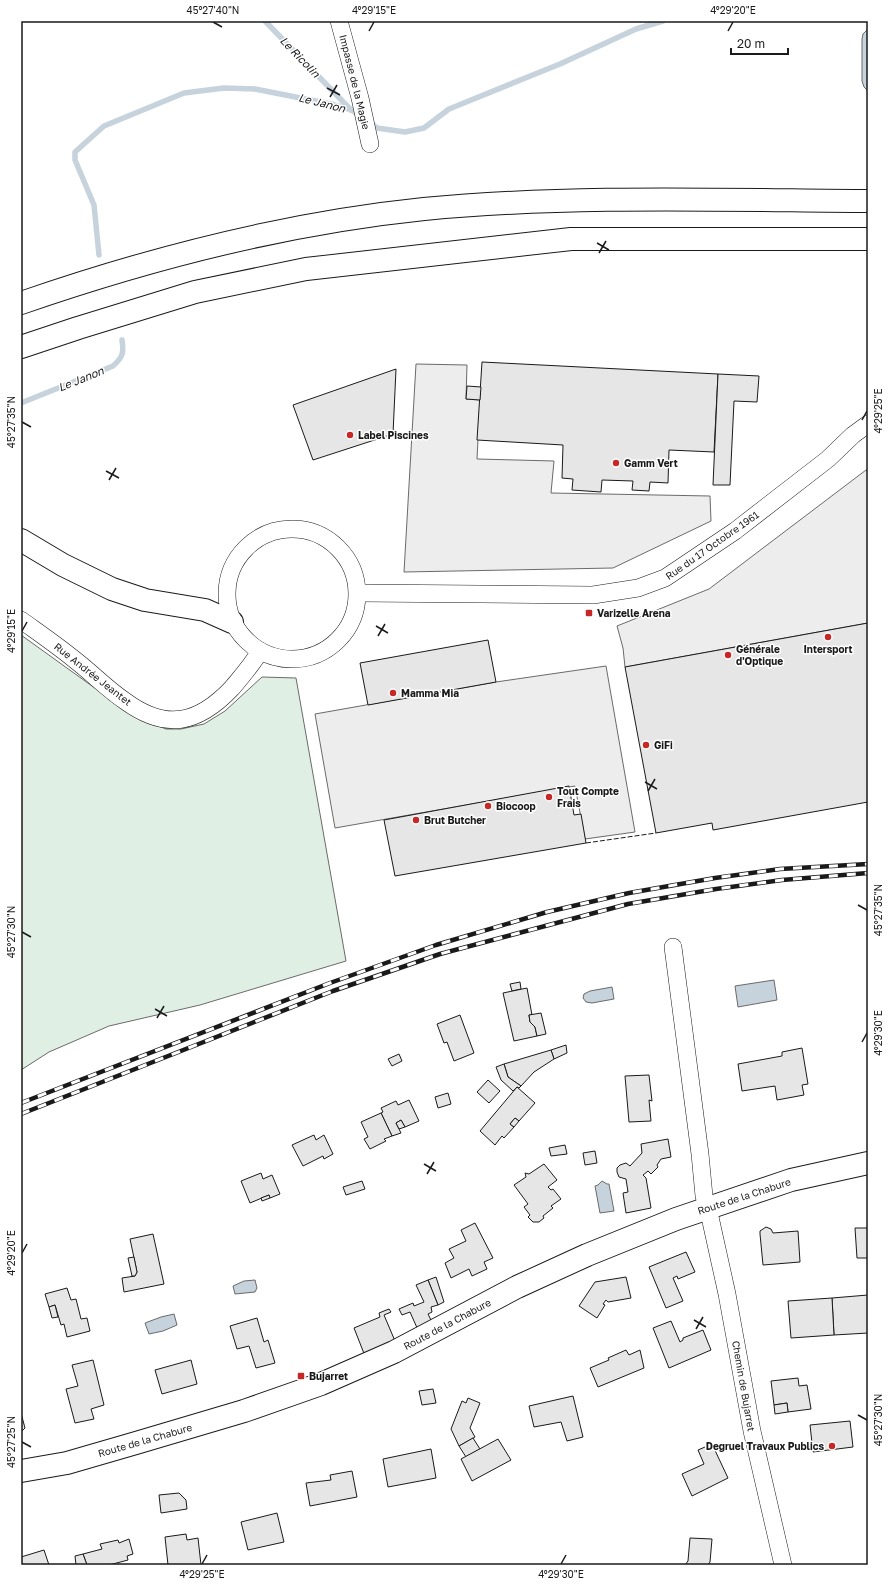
<svg xmlns="http://www.w3.org/2000/svg" width="889" height="1586" viewBox="0 0 889 1586" font-family="'Golos Text',sans-serif">
<rect width="100%" height="100%" fill="#fff"/>
<polygon fill="#e0efe3" stroke="#6a6a6a" points="21,635 124,709 144,720 166,729 181,729 204,724 225,711 262,677 296,678 346,961 200,1005 109,1026 49,1052 21,1070"/>
<g fill="#ededed" stroke="#6a6a6a">
<polygon points="416,364 467,365 466,399 480,400 477,459 554,461 551,493 710,496 711,521 613,568 404,572"/>
<polygon points="866,470 868,473 868,623 625,667 623,648 617,626 709,589"/>
<polygon points="606,666 635,832 585,839 575,786 335,828 315,714 496,682"/>
</g>
<g fill="#c6d2dc" stroke="#6a6a6a">
<polygon points="868,29 868,91 864,87 862,81 862,39 863,34"/>
<polygon points="774,980 777,1000 738,1007 735,986"/>
<polygon points="612,987 614,999 592,1003 586,1002 583,998 584,994 590,991"/>
<polygon points="602,1181 607,1184 609,1184 614,1211 600,1213 595,1186 598,1185"/>
<polygon points="255,1280 257,1288 255,1292 235,1294 233,1286 244,1281"/>
<polygon points="174,1314 177,1325 163,1331 149,1334 145,1323 161,1317"/>
</g>
<g fill="none" stroke-linecap="round" stroke-linejoin="round">
<g stroke="#c6d2dc" stroke-width="5.5">
<polyline points="265,21 351,110"/>
<polyline points="369,122 377,128 405,132 424,128 449,109 560,64 636,29 663,21"/>
<polyline points="99,255 94,205 75,160 75,152 104,126 184,93 224,88 255,89 331,104 352,110 360,116"/>
<path d="M 21,403 L 113,366 C 123,357 124,353 122,340"/>
</g>
</g>
<g fill="#e6e6e6" stroke="#1a1a1a">
<polygon points="482,362 718,374 714,452 669,450 668,483 650,482 649,491 632,490 633,481 602,480 601,492 572,490 573,479 562,478 563,445 477,440"/>
<polygon points="396,369 393,434 313,460 293,405"/>
<polygon points="718,374 759,376 757,402 734,401 730,485 713,485"/>
<polygon points="467,386 481,387 480,400 466,399"/>
<polygon points="868,623 868,802 713,830 712,823 656,833 625,667"/>
<polygon points="488,640 496,682 368,705 360,663"/>
<polygon points="569,786 574,815 581,814 586,843 395,876 384,820"/>
<polygon points="520,982 521,989 512,991 510,984"/>
<polygon points="527,988 532,1015 529,1015 530,1022 535,1027 537,1036 514,1041 503,993"/>
<polygon points="541,1013 546,1034 537,1036 535,1027 530,1022 529,1015"/>
<polygon points="460,1015 474,1053 454,1061 447,1042 444,1043 437,1024"/>
<polygon points="566,1045 567,1053 554,1059 551,1050"/>
<polygon points="802,1048 808,1084 802,1085 804,1095 777,1100 775,1086 742,1091 738,1064 782,1056 782,1052"/>
<polygon points="551,1050 554,1059 534,1072 521,1086 508,1077 504,1064"/>
<polygon points="399,1054 402,1061 392,1066 388,1059"/>
<polygon points="504,1064 508,1077 521,1086 519,1088 517,1087 513,1091 501,1080 496,1067"/>
<polygon points="649,1075 652,1101 649,1100 651,1121 629,1122 625,1076"/>
<polygon points="488,1080 500,1091 489,1103 477,1092"/>
<polygon points="517,1087 535,1103 519,1121 515,1118 510,1124 514,1127 504,1138 502,1136 495,1145 480,1131"/>
<polygon points="448,1093 451,1104 438,1108 435,1097"/>
<polygon points="409,1100 419,1121 405,1127 401,1120 396,1123 401,1133 392,1136 381,1113 383,1112 381,1108 396,1101 398,1105"/>
<polygon points="381,1113 392,1136 384,1139 386,1141 370,1149 364,1139 368,1137 361,1122"/>
<polygon points="515,1118 519,1121 514,1127 510,1124"/>
<polygon points="401,1120 405,1127 399,1129 396,1123"/>
<polygon points="314,1135 316,1140 324,1135 333,1154 324,1159 323,1156 303,1166 292,1145"/>
<polygon points="668,1139 671,1157 661,1159 657,1165 658,1167 651,1174 648,1171 643,1175 646,1178 651,1208 626,1213 623,1193 628,1192 626,1179 619,1177 617,1172 617,1168 620,1165 626,1163 630,1166 642,1153 641,1144"/>
<polygon points="565,1145 567,1154 551,1156 549,1148"/>
<polygon points="595,1151 597,1163 585,1165 583,1153"/>
<polygon points="544,1164 557,1180 548,1187 551,1190 553,1189 561,1199 551,1206 553,1208 543,1216 544,1218 539,1222 533,1222 528,1217 530,1215 524,1207 528,1204 514,1185 526,1177 525,1173 529,1174"/>
<polygon points="261,1173 263,1179 272,1175 280,1194 270,1198 269,1195 250,1203 241,1181"/>
<polygon points="362,1181 365,1189 346,1195 343,1187"/>
<polygon points="269,1195 270,1198 262,1201 261,1198"/>
<polygon points="475,1223 493,1258 484,1262 487,1269 472,1276 469,1269 451,1278 445,1263 454,1258 449,1249 466,1241 461,1230"/>
<polygon points="766,1227 771,1229 773,1233 798,1231 800,1262 763,1265 760,1234 760,1231"/>
<polygon points="855,1228 868,1228 868,1258 857,1258"/>
<polygon points="153,1234 164,1284 124,1292 122,1278 135,1276 137,1272 130,1239"/>
<polygon points="686,1252 695,1272 678,1279 677,1276 673,1278 683,1301 666,1308 649,1267"/>
<polygon points="134,1257 137,1272 135,1276 132,1276 128,1258"/>
<polygon points="436,1277 444,1302 438,1305 428,1280"/>
<polygon points="626,1277 631,1298 608,1302 606,1300 603,1304 605,1305 597,1318 579,1306 595,1282"/>
<polygon points="428,1280 438,1305 431,1307 432,1312 428,1314 432,1322 418,1330 410,1312 402,1315 399,1309 413,1303 414,1306 424,1302 416,1285"/>
<polygon points="67,1288 71,1300 76,1299 81,1319 87,1318 90,1331 67,1337 64,1324 61,1325 55,1305 49,1307 45,1294"/>
<polygon points="868,1295 868,1333 834,1335 832,1298"/>
<polygon points="832,1298 834,1335 791,1338 788,1301"/>
<polygon points="55,1305 58,1317 52,1318 49,1307"/>
<polygon points="389,1309 391,1312 384,1315 395,1341 365,1356 354,1328 380,1317 379,1313"/>
<polygon points="257,1318 264,1342 268,1340 275,1363 256,1368 249,1346 237,1349 230,1326"/>
<polygon points="671,1321 680,1342 683,1340 683,1338 703,1330 711,1350 669,1368 653,1328"/>
<polygon points="626,1350 629,1355 640,1350 644,1368 598,1387 590,1368 609,1360 608,1358"/>
<polygon points="93,1360 104,1405 91,1409 94,1419 75,1423 66,1389 78,1386 72,1365"/>
<polygon points="191,1360 197,1384 162,1394 155,1370"/>
<polygon points="798,1378 799,1386 807,1385 811,1409 788,1412 787,1403 774,1405 771,1381"/>
<polygon points="433,1389 436,1403 422,1405 419,1391"/>
<polygon points="573,1396 583,1437 567,1441 561,1422 534,1427 529,1406"/>
<polygon points="468,1398 480,1403 470,1428 475,1437 459,1446 451,1429 462,1401 466,1403"/>
<polygon points="787,1403 788,1412 775,1414 774,1405"/>
<polygon points="21,1413 25,1428 21,1432"/>
<polygon points="850,1421 853,1447 813,1452 810,1425"/>
<polygon points="473,1438 480,1449 466,1457 459,1446"/>
<polygon points="498,1439 511,1460 472,1481 461,1459"/>
<polygon points="712,1444 728,1478 692,1496 682,1474 704,1464 698,1450"/>
<polygon points="431,1449 436,1478 388,1487 383,1459"/>
<polygon points="352,1471 357,1497 310,1506 306,1483 331,1480 330,1475"/>
<polygon points="179,1493 186,1500 187,1509 161,1513 159,1495"/>
<polygon points="277,1513 284,1542 248,1550 241,1522"/>
<polygon points="186,1534 187,1540 198,1538 201,1565 168,1565 165,1537"/>
<polygon points="690,1538 712,1539 710,1562 708,1565 685,1565 688,1561"/>
<polygon points="129,1539 133,1554 127,1556 128,1560 109,1565 87,1565 83,1554 102,1549 100,1544 118,1540 119,1543"/>
<polygon points="44,1550 49,1565 21,1565 21,1557"/>
<polygon points="83,1554 87,1565 76,1565 75,1556"/>
</g>
<g fill="none" stroke-linecap="round" stroke-linejoin="round">
<g stroke="#1a1a1a" stroke-width="18">
<g id="street">
<polyline points="339,21 360,98 370,144"/>
<circle cx="292" cy="594" r="65"/>
<polyline points="359,593 593,595 638,588 665,578 735,531 828,459 853,435 868,424"/>
<path d="M 21,620 C 39,633 58,646 75,660 C 92,673 107,689 125,701 C 166,731 198,724 232,688 C 242,676 252,665 260,651"/>
<polyline points="673,947 700,1154 704,1196 710,1217 727,1294 752,1431 783,1565"/>
</g>
</g>
<g stroke="#1a1a1a" stroke-width="24">
<polyline id="secondary" points="21,1471 67,1463 136,1443 244,1411 321,1384 394,1352 517,1287 587,1255 676,1219 791,1180 868,1163"/>
</g>
<g stroke="#1a1a1a" stroke-width="24">
<g id="highway">
<path d="M 21,303 C 151,258 287,223 424,209 C 570,195 721,200 868,201"/>
<polyline points="21,347 78,328 195,292 306,269 571,239 868,239"/>
<polyline points="21,540 63,565 112,589 145,600 205,610 232,622"/>
</g>
</g>
<use href="#street" stroke="#fff" stroke-width="17"/>
<use href="#secondary" stroke="#fff" stroke-width="22"/>
<use href="#highway" stroke="#fff" stroke-width="22"/>
<g stroke="#1a1a1a" stroke-width="4.5">
<g id="rail">
<polyline points="21,1103 330,983 436,945 547,912 629,893 715,878 780,869 868,864"/>
<polyline points="21,1114 333,991 440,954 628,904 716,889 782,880 868,873"/>
</g>
</g>
<use href="#rail" stroke="#fff" stroke-width="3" stroke-dasharray="9" stroke-linecap="butt"/>
<polyline stroke="#1a1a1a" stroke-width="1" stroke-dasharray="5 2" stroke-linecap="butt" points="586,843 656,833"/>
</g>
<path fill="none" stroke="#1a1a1a" stroke-width="1.5" d="M 213,22 L 222,27M 369,31 L 374,22M 728,31 L 733,22M 327,88 L 340,95M 330,97 L 337,85M 597,243 L 609,250M 599,253 L 606,241M 862,420 L 867,411M 22,422 L 31,427M 106,471 L 119,478M 109,480 L 116,468M 376,626 L 388,633M 22,631 L 27,622M 378,636 L 385,624M 645,782 L 657,789M 648,791 L 655,779M 858,905 L 867,910M 22,932 L 31,937M 155,1009 L 167,1016M 157,1018 L 164,1006M 862,1042 L 867,1033M 424,1164 L 436,1171M 427,1174 L 434,1162M 22,1253 L 27,1244M 694,1320 L 706,1327M 696,1329 L 703,1317M 858,1415 L 867,1420M 22,1442 L 31,1447M 202,1564 L 207,1555M 561,1564 L 566,1555"/>
<g fill="#c62828" stroke="#fff" stroke-width="1.5">
<circle cx="350" cy="435" r="4"/>
<circle cx="616" cy="463" r="4"/>
<rect x="585" y="609" width="8" height="8" rx="2"/>
<circle cx="828" cy="637" r="4"/>
<circle cx="728" cy="655" r="4"/>
<circle cx="393" cy="693" r="4"/>
<circle cx="646" cy="745" r="4"/>
<circle cx="549" cy="797" r="4"/>
<circle cx="488" cy="806" r="4"/>
<circle cx="416" cy="820" r="4"/>
<rect x="297" y="1372" width="8" height="8" rx="2"/>
<circle cx="832" cy="1446" r="4"/>
</g>
<g text-anchor="middle" stroke-width="3" stroke-linejoin="round" paint-order="stroke">
<g font-size="10" fill="#1a1a1a" stroke="#fff">
<text transform="translate(355 82) rotate(76)" y="4">Impasse de la Magie</text>
<text transform="translate(712 545) rotate(-35)" y="4">Rue du 17 Octobre 1961</text>
<text transform="translate(93 674) rotate(38)" y="4">Rue Andrée Jeantet</text>
<text transform="translate(744 1196) rotate(-18)" y="4">Route de la Chabure</text>
<text transform="translate(447 1324) rotate(-28)" y="4">Route de la Chabure</text>
<text transform="translate(744 1386) rotate(80)" y="4">Chemin de Bujarret</text>
<text transform="translate(145 1440) rotate(-16)" y="4">Route de la Chabure</text>
</g>
<g font-size="10" font-weight="bold" fill="#1a1a1a" stroke="#fff" text-anchor="start">
<text x="358" y="439">Label Piscines</text>
<text x="624" y="467">Gamm Vert</text>
<text x="597" y="617">Varizelle Arena</text>
<text x="736" y="653">Générale<tspan x="736" dy="12">d'Optique</tspan></text>
<text x="828" y="653" text-anchor="middle">Intersport</text>
<text x="401" y="697">Mamma Mia</text>
<text x="654" y="749">GiFi</text>
<text x="557" y="795">Tout Compte<tspan x="557" dy="12">Frais</tspan></text>
<text x="496" y="810">Biocoop</text>
<text x="424" y="824">Brut Butcher</text>
<text x="309" y="1380">Bujarret</text>
<text x="824" y="1450" text-anchor="end">Degruel Travaux Publics</text>
</g>
<g font-size="11" font-style="italic" fill="#1a1a1a" stroke="#fff">
<text transform="translate(300 57) rotate(46)" y="4">Le Ricolin</text>
<text transform="translate(322 103) rotate(14)" y="4">Le Janon</text>
<text transform="translate(81 379) rotate(-22)" y="4">Le Janon</text>
</g>
</g>
<rect width="889" height="1586" fill="none" stroke="#ffffff" stroke-width="44"/>
<path d="M731 48v6h57v-6" fill="none" stroke="#1a1a1a" stroke-width="2"/>
<text x="737" y="48" font-size="12" fill="#1a1a1a" stroke="#ffffff" stroke-width="3" paint-order="stroke">20 m</text>
<rect x="22" y="22" width="845" height="1542" fill="none" stroke="#1a1a1a" stroke-width="1.5"/>
<g font-size="10" text-anchor="middle" fill="#1a1a1a">
<text x="213" y="14">45°27'40"N</text>
<text x="374" y="14">4°29'15"E</text>
<text x="733" y="14">4°29'20"E</text>
<text transform="translate(878 411) rotate(-90)" y="4">4°29'25"E</text>
<text transform="translate(11 422) rotate(-90)" y="4">45°27'35"N</text>
<text transform="translate(11 631) rotate(-90)" y="4">4°29'15"E</text>
<text transform="translate(878 910) rotate(-90)" y="4">45°27'35"N</text>
<text transform="translate(11 932) rotate(-90)" y="4">45°27'30"N</text>
<text transform="translate(878 1033) rotate(-90)" y="4">4°29'30"E</text>
<text transform="translate(11 1253) rotate(-90)" y="4">4°29'20"E</text>
<text transform="translate(878 1420) rotate(-90)" y="4">45°27'30"N</text>
<text transform="translate(11 1442) rotate(-90)" y="4">45°27'25"N</text>
<text x="202" y="1578">4°29'25"E</text>
<text x="561" y="1578">4°29'30"E</text>
</g>
</svg>
